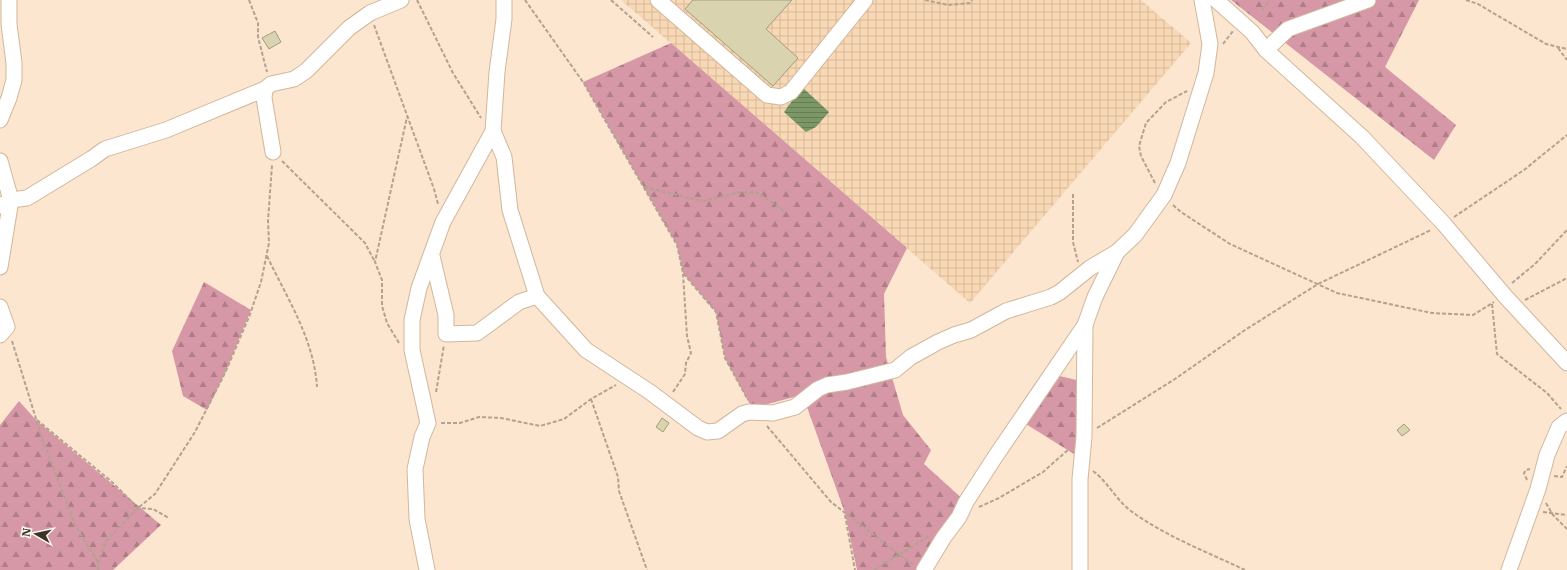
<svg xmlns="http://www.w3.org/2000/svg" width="1567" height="570" viewBox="0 0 1567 570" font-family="'IBM Plex Serif',serif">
<defs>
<pattern id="industrial-grid" width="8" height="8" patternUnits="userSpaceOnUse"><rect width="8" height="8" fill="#f9d8b5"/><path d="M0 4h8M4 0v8" fill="none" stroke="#d6ba9c"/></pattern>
<pattern id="forest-firs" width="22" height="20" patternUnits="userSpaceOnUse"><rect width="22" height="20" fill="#d698a6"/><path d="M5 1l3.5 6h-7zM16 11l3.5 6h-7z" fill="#af7d87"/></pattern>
<pattern id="water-rules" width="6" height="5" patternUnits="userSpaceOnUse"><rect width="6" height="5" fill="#7b9766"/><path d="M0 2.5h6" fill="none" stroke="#667c54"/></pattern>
</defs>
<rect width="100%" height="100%" fill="#fce6cf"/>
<polygon fill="url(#industrial-grid)" points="621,0 1141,0 1191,43 970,303"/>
<g fill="url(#forest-firs)">
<polygon points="1231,0 1419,0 1385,67 1456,125 1434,160"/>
<polygon points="671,43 907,248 884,294 886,357 903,415 931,450 924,464 966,502 926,570 857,570 845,513 807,407 798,396 752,408 725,358 716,312 683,273 677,245 583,82"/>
<polygon points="204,282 251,310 225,373 207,410 183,396 172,351"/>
<polygon points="1051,374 1085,382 1082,459 1021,421"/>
<polygon points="19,401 36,420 161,525 113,570 0,570 0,425"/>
</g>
<polygon fill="url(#water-rules)" points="802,87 829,112 816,127 806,132 784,112"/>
<g fill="#d9d3af" stroke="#a29d7b">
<polygon points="693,0 792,0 766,29 798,58 773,86 685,9"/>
<polygon points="275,31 281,42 269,49 262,38"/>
<polygon points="662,418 669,423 663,432 656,427"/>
<polygon points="1404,424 1410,430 1402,436 1397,430"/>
</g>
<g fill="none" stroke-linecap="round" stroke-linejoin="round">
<g stroke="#d1b79b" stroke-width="17">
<g id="minor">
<polyline points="658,0 767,95 781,97 791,92 865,0"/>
<polyline points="1216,0 1252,32 1266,50 1362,137 1444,224 1505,296 1567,363"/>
<polyline points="1266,50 1288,29 1368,0"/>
<polyline points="0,120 9,98 14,80 14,63 9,24 9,0"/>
<polyline points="493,131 504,157 510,210 537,296 586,350 650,392 698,428 707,432 718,431 742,414 749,412 773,413 795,407 818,389 827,385 847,382 895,370 911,357 938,342 954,335 971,330 1006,311 1051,297 1060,292 1090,268 1117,252"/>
<polyline points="273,152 264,98 265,89 271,84 294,79 306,71 349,28 370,13 401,0"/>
<polyline points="0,161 11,200 0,267"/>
<polyline points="0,206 11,200 27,198 91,159 105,149 166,130 265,89"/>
<polyline points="432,256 446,315 446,334 477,333 519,302 537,296"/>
<polyline points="0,307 7,327 0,335"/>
<polyline points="427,570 417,519 415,469 422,437 428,423 412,350 412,320 419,288 443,222 493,131 497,72 504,19 504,0"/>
<polyline points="924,570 944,537 959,517 966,502 995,457 1085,325 1095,297 1117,252 1135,235 1164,195 1178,163 1206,73 1210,44 1202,0"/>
<polyline points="1080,570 1080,479 1084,437 1085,325"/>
<polyline points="1509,570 1538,489 1547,455 1559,427 1567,421"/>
</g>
</g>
<g stroke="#b4a28f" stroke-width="2" stroke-dasharray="4 2" stroke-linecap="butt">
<polyline points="249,0 258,23 258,37 267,72"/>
<polyline points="417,0 453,73 481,118"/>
<polyline points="525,0 583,82 677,245 683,273 716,312 725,358 748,400"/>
<polyline points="611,0 653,37"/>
<polyline points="925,0 948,5 970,3 972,0"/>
<polyline points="1466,0 1478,4 1546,44 1567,49"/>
<polyline points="1262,10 1270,0"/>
<polyline points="374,25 434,189 438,204"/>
<polyline points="1223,44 1233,31"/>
<polyline points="1558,48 1567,60"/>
<polyline points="282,161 365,243 375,262"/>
<polyline points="1155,183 1141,156 1139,146 1146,123 1166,102 1187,91"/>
<polyline points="644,187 702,201 741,192 758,193 786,212"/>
<polyline points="1073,194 1073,242 1078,262"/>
<polyline points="1173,205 1181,212 1230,244 1337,293 1432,313 1473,315 1494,302"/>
<polyline points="1454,217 1524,170 1567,135"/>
<path d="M 267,256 C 287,298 314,339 317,387"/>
<polyline points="1512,283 1535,264 1567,230"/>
<polyline points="1525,300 1567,278"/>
<polyline points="1492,304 1497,354 1547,393 1561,409"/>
<polyline points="12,341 41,435 75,525 98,562"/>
<polyline points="399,343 387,323 382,306 382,280 375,262 407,117"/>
<polyline points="436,392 444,345"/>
<polyline points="673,392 685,374 686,363 691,353 687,336 683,274"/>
<polyline points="591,399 618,477 619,491 647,570"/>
<polyline points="37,420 112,482 138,508 153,509 169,518"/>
<polyline points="441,423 460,423 479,417 501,418 540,426 564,419 591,399 616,385"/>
<polyline points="767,426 831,502 913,565"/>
<polyline points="1097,428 1175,379 1245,330 1318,284 1431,230"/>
<path d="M 1093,471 C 1108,482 1116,500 1131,511 C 1165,536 1207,552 1245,570"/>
<polyline points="1554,476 1562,477 1567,466"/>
<polyline points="1527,480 1524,473 1526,470 1530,469"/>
<polyline points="1546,503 1553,515 1567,529"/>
<polyline points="979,507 999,498 1043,472 1069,449"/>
<polyline points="1543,512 1567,515"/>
<polyline points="845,515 855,570"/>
<polyline points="98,570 98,562 106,541 138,508 155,494 195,432 225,373 249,317 261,282 269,243 268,221 272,165"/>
<polyline points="874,570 929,536"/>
</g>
<use href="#minor" stroke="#fff" stroke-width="15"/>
</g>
<g transform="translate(36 534) rotate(279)" stroke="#fcf6f0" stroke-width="3" paint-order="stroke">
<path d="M0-3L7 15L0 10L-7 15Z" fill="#3d3227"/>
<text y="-6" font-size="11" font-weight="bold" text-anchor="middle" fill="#3d3227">N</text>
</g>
</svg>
